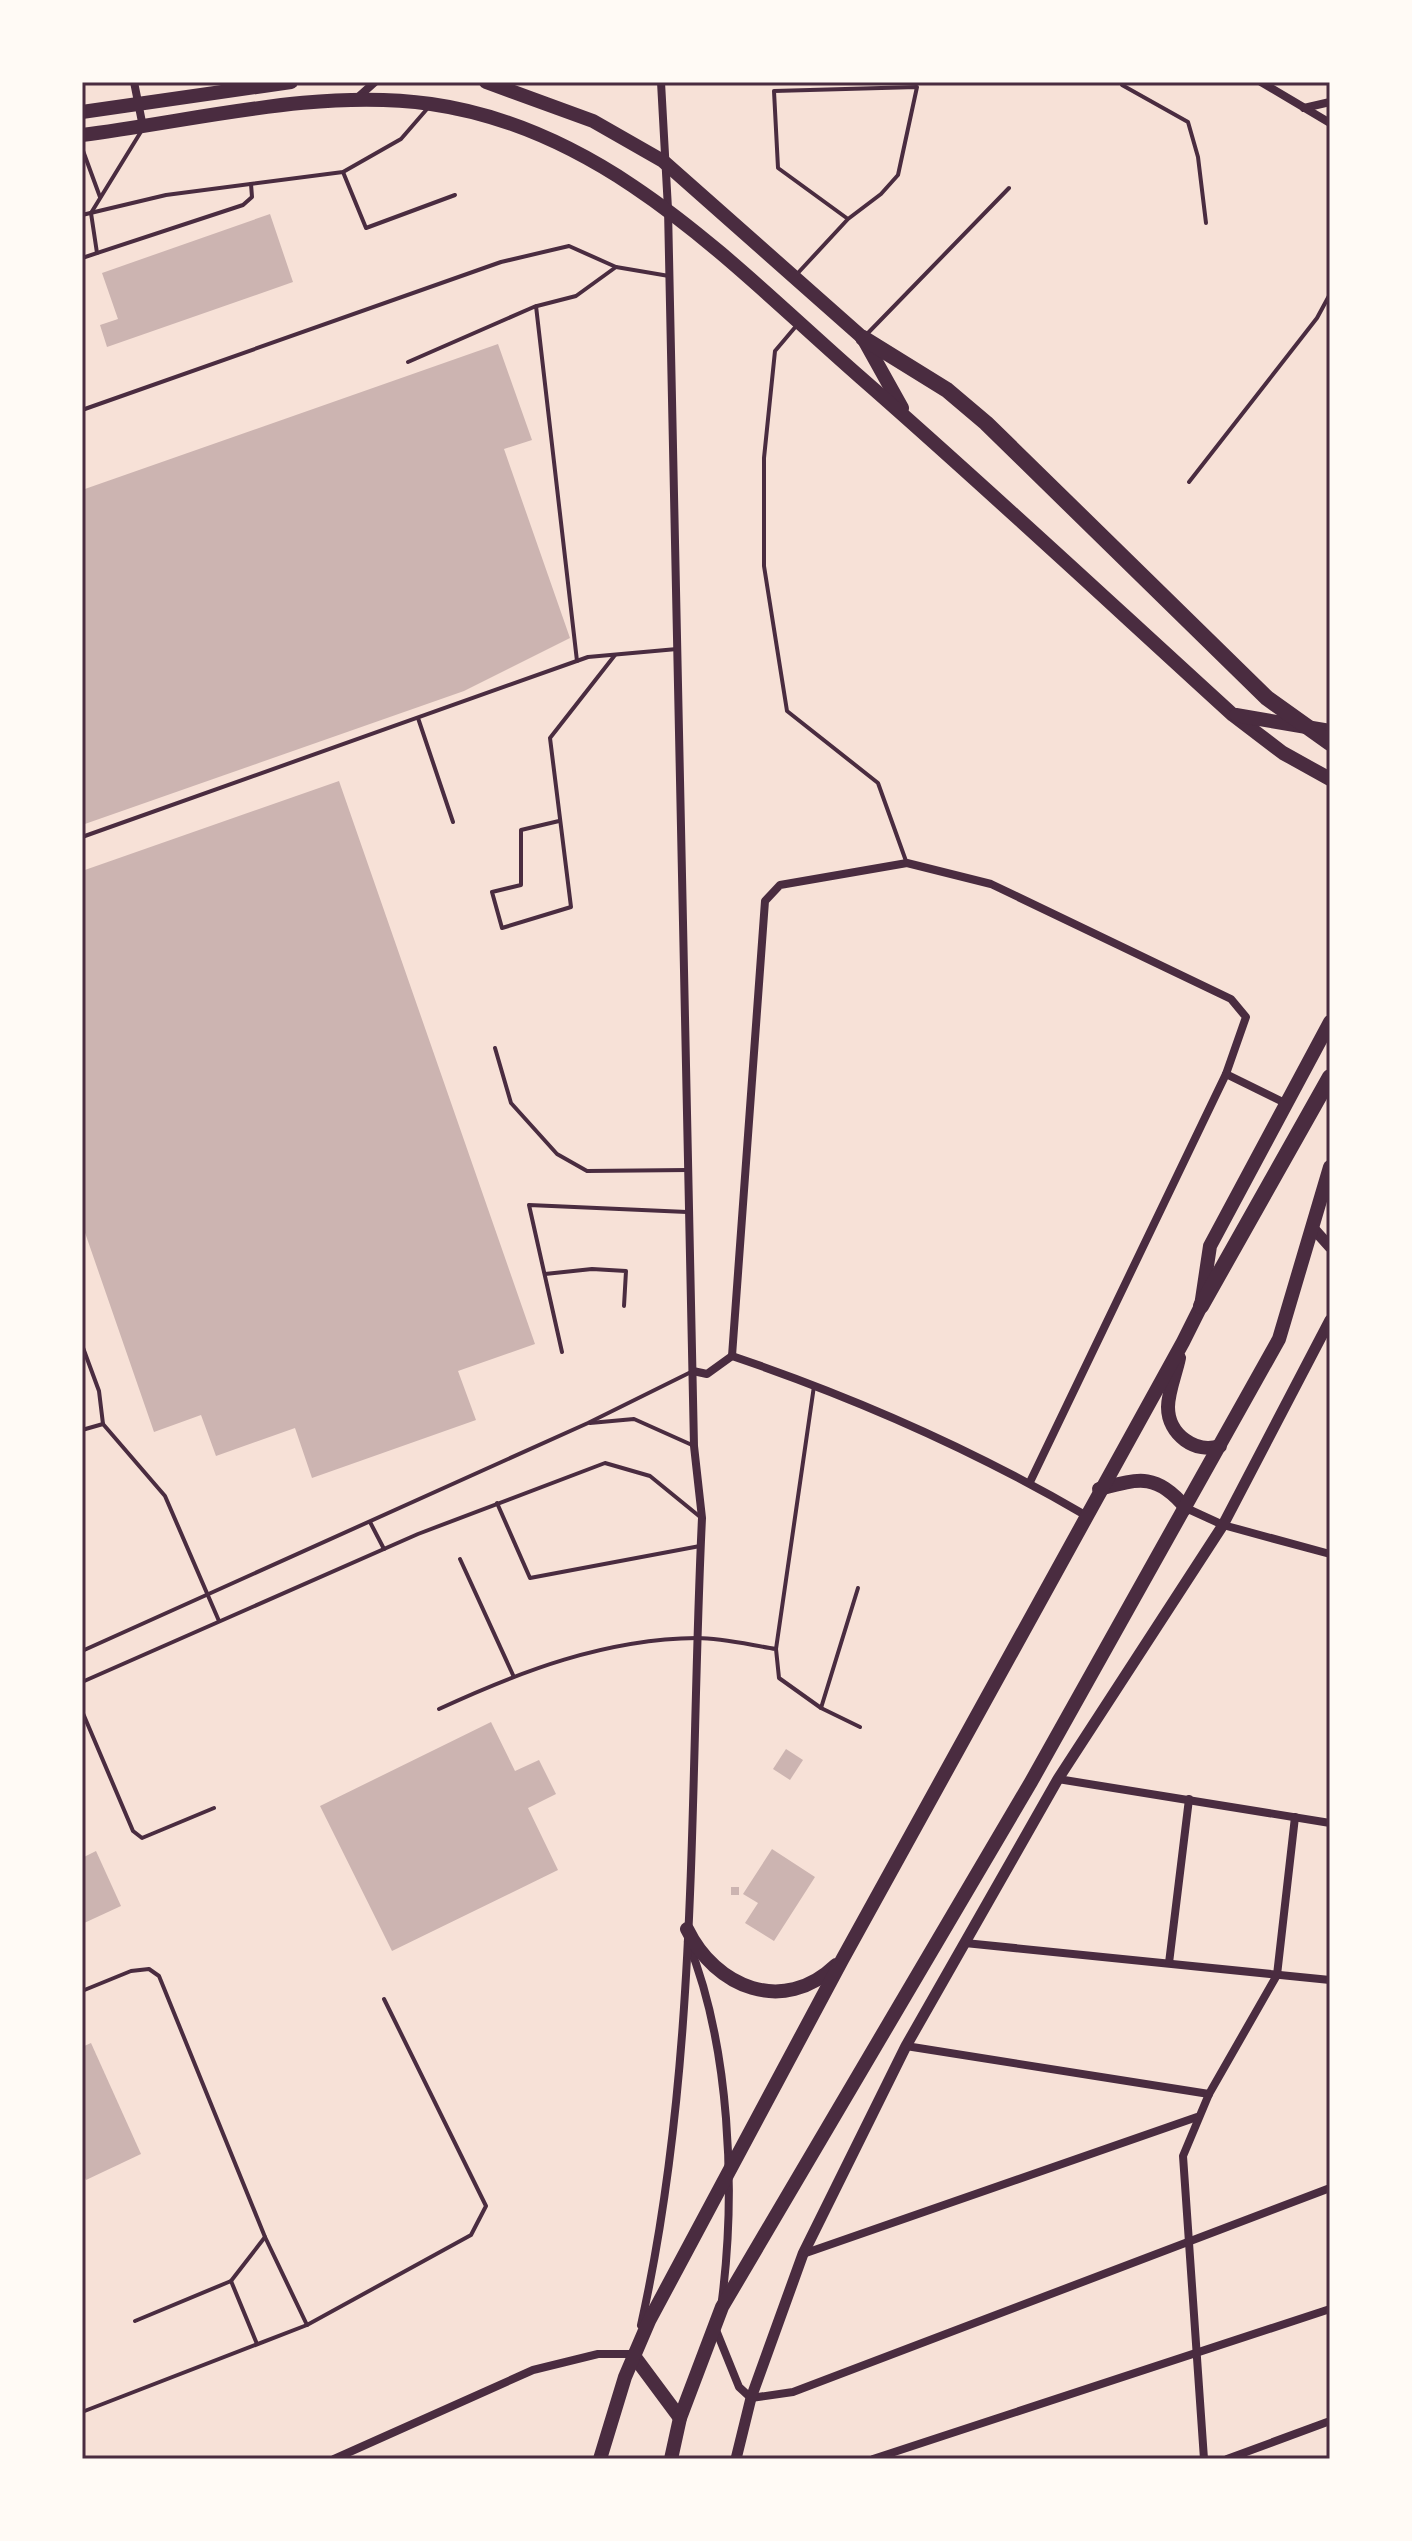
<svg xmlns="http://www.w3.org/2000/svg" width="1412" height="2541" viewBox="0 0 1412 2541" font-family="'IBM Plex Serif',serif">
<rect width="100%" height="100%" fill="#f7e1d7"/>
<g fill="#ccb4b1">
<polygon points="270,214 293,282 107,347 100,325 118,319 102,273"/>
<polygon points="498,344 532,440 504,449 570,638 464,691 82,825 82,490"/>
<polygon points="339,781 535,1344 458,1371 476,1420 312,1478 295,1428 216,1456 201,1415 154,1432 82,1224 82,871"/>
<polygon points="491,1722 515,1771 539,1760 556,1794 528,1808 558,1870 392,1951 320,1806"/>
<polygon points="786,1749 803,1760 790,1780 773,1769"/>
<polygon points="772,1849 815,1877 774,1941 745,1923 758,1903 743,1894"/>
<polygon points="96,1851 121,1906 82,1924 82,1858"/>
<rect x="731" y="1887" width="8" height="8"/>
<polygon points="91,2043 141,2154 86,2180 82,2171 82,2047"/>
</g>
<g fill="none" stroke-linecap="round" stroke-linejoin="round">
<g stroke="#4a2c40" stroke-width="4">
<polyline points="1123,82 1122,85 1188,122 1198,157 1206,223"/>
<polyline points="82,148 100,197"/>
<polyline points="343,172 366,228 455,195"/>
<polyline points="82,215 166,195 343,172 401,139 427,109"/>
<polyline points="97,253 91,213 142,130"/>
<polyline points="82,258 243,205 252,197 251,184"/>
<polyline points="797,274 848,219 778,168 774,91 917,87 898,175 881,194 848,219"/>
<polyline points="537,306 576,296 616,267"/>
<polyline points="797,325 775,351 764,458 764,566 787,711 878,783 906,861"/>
<polyline points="867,334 1009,188"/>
<polyline points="408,362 536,306 577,661"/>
<polyline points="82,410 501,262 569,246 616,267 669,276"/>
<polyline points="1189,482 1317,318 1330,294"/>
<polyline points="418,718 453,822"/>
<polyline points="559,821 521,830 521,885 492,892 502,928 571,907 550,738 615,655"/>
<polyline points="82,837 588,657 677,649"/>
<polyline points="495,1048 511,1103 557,1154 587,1171 688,1170"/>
<polyline points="545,1274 592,1269 626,1271 624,1306"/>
<polyline points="82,1345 99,1391 103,1424 165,1496 219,1621"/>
<polyline points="562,1352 529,1205 687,1212"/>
<polyline points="590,1423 634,1419 692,1445"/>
<polyline points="82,1430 103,1424"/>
<polyline points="497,1503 530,1578 700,1546"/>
<polyline points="370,1522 384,1549"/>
<polyline points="460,1559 513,1675"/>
<polyline points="776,1649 814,1386"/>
<polyline points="82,1651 588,1423 691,1372"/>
<polyline points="82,1682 418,1534 605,1463 650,1476 699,1516"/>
<polyline points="821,1708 858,1588"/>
<path d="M 439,1709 C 521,1671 605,1639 697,1638 C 723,1638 750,1645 776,1649 L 779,1678 L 821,1708 L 860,1727"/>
<polyline points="82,1711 133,1831 142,1838 214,1808"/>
<polyline points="82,1991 131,1971 149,1969 159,1976 265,2237 307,2325"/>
<polyline points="231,2281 265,2237"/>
<polyline points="135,2321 231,2281 257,2344"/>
<polyline points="82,2412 307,2325 471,2235 486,2206 384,1999"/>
</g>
<g stroke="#4a2c40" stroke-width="8">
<polyline points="134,82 143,127"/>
<polyline points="1261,82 1330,123"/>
<polyline points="356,99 375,82"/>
<polyline points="1304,108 1330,102"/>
<polyline points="1226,1074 1287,1104"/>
<polyline points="732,1356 765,901 780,885 907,863 991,884 1231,999 1246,1017 1226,1074 1030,1482"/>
<path d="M 732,1356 C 853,1397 974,1450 1085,1515"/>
<polyline points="693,1371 707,1374 732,1356"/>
<polyline points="1186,1508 1223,1525 1330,1554"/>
<polyline points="1058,1779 1330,1823"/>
<path d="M 688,1942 C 730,2046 736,2189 722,2300"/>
<polyline points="965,1943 1330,1980"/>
<polyline points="1169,1963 1189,1799"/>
<polyline points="906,2046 1209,2094"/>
<polyline points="803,2254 1197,2117"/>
<path d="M 641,2325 C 700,2061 689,1787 702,1518 L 694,1446 L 668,209 L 661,82"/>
<polyline points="716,2330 739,2387 751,2398 793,2392 1330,2188"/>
<polyline points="334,2459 533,2370 598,2354 635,2354"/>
<polyline points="873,2459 1330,2309"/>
<polyline points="1204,2459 1183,2156 1209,2094 1277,1975 1295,1817"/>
<polyline points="1227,2459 1330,2421"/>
</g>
<g stroke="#4a2c40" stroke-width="11">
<polyline points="1313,1228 1330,1247"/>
<polyline points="736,2459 751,2398 803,2254 906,2046 1058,1779 1223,1525 1330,1320"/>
</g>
<g stroke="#4a2c40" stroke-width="14">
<polyline points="486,82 593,121 663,161 863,338 902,408"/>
<polyline points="82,112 291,82"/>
<path d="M 82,135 C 194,121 318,88 431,104 C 608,129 732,265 860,377 C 986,487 1109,602 1233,715 L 1283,753 L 1330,779"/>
<polyline points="1236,715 1330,731"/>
<path d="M 1179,1358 C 1176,1373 1168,1392 1168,1407 C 1168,1435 1196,1454 1220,1446"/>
<path d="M 1099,1489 C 1140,1478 1157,1473 1186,1508"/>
<path d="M 687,1929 C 715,1987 783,2016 836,1965"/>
<polyline points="634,2356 680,2418"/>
<polyline points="600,2459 625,2377 649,2321 842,1960 1183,1342 1201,1306 1210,1246 1330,1022"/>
<polyline points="671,2459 680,2418 722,2307 1031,1782 1279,1339 1330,1167"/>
</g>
<g stroke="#4a2c40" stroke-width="16">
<polyline points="863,338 947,390 986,423 1267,698 1330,743"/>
<polyline points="1201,1306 1330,1077"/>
</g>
</g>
<rect width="1412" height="2541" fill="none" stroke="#fffaf5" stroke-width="168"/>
<rect x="84" y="84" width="1244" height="2373" fill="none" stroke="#4a2c40" stroke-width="3"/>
</svg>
